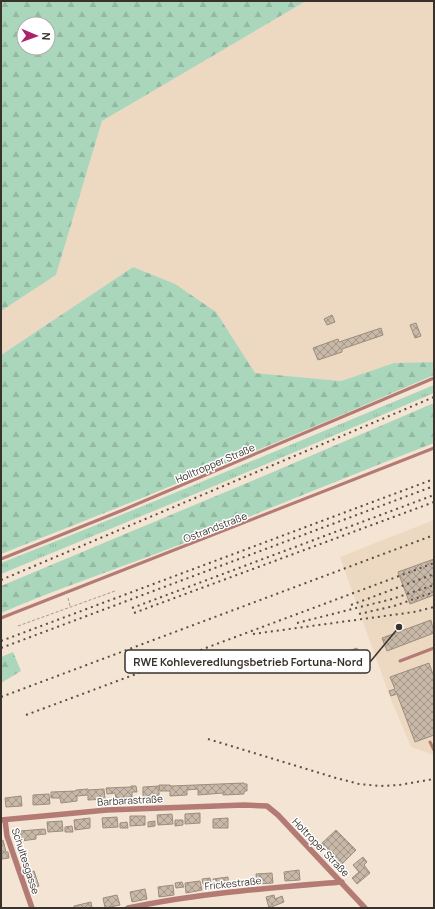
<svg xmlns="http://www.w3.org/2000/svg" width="435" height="909" viewBox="0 0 435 909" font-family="Manrope,sans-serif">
<defs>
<pattern id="grass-tufts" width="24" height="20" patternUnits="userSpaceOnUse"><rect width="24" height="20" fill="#aad7bc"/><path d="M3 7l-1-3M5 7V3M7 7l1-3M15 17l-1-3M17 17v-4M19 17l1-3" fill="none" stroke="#93b9a2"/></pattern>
<pattern id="forest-firs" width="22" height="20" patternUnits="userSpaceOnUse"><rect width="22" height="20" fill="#aad7bc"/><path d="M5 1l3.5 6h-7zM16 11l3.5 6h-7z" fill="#93b9a2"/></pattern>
<pattern id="building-cross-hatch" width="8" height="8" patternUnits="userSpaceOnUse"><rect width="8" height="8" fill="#c7b8a7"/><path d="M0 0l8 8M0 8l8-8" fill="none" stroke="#a39688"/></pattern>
</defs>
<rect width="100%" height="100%" fill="#f4e4d3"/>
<g fill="#edd8c1">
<polygon points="306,1 434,1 434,362 394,363 341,381 255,373 215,312 133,267 1,355 1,311 56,275 102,121"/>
<polygon points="434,520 434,755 411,747 390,697 340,557"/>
</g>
<path fill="url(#grass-tufts)" d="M 434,385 L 434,393 L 219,484 L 1,574 L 1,563 C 146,506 290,445 434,385 Z"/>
<g fill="url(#forest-firs)" fill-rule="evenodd">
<path d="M 1,1 L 306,1 L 102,121 L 56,275 L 1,311 ZM 24,24 L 48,24 L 48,48 L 24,48 Z"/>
<polygon points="133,267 175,284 216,312 255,373 341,381 394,363 434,362 434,375 332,419 142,498 1,554 1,355"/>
<path d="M 434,403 L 434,443 C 348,476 264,511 179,545 C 120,568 59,588 1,613 L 1,586 L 266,475 Z"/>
<polygon points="13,652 21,671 1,683 1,657"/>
</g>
<g fill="url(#building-cross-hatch)" stroke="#9c8d7d">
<polygon points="332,315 335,322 327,325 324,319"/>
<polygon points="416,323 421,336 415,338 410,325"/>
<polygon points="381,328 383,335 342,349 342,352 318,360 313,348 338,339 339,342"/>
<polygon points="434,559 434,595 410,604 398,572"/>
<polygon points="431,620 434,633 387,651 382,638"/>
<polygon points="357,648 362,660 331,672 326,659"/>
<polygon points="429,663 434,677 434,735 415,742 397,694 391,696 389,691 395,689 390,677"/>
<polygon points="244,783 244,784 247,784 247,791 244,791 244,794 223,795 223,793 198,795 198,789 187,790 187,795 170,796 170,791 160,791 159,785 170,785 171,786"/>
<polygon points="131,786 136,786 137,792 132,792 132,797 116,798 115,793 107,794 106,788 131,787"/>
<polygon points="159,786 159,796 143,797 143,787"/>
<polygon points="88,789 88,790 104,789 105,799 88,800 88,795 77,796 77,801 61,803 60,798 51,798 51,792 76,791 76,790"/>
<polygon points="49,794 50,804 33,805 33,795"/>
<polygon points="21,796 22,806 6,807 5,798"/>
<polygon points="200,813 200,823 185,824 185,814"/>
<polygon points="172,814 173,824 158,825 157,815"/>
<polygon points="130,816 145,816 145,825 130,826"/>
<polygon points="117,817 118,827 103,828 102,818"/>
<polygon points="90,818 90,828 75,830 74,820"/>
<polygon points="228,818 228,828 213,828 213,819"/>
<polygon points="175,820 183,820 183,825 175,826"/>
<polygon points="62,821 63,831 48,832 47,822"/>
<polygon points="155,821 155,826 148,827 148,822"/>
<polygon points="127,822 128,828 120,828 120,823"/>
<polygon points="72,826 73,832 65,832 65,827"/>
<polygon points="45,829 46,834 36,835 36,839 21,841 20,831"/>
<polygon points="336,830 356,850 341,865 321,844"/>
<polygon points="3,840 6,852 8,852 9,858 2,859 1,841"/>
<polygon points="363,857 367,862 364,865 370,873 357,884 352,878 359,872 353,865"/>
<polygon points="299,870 300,880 285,881 284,872"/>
<polygon points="34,871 39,886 34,888 28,873"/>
<polygon points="272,873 273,883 257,884 256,874"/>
<polygon points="228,877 229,887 214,889 213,879"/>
<polygon points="210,878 211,883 203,884 202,879"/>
<polygon points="200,881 202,890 186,893 185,883"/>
<polygon points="182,882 184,887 176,888 175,883"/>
<polygon points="173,885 174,895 159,897 158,887"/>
<polygon points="145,889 147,899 132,902 130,892"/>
<polygon points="117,895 120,905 105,908 103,898"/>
<polygon points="274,895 275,899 282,896 284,902 269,908 266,897"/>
<polygon points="91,902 92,908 74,908 74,906"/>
</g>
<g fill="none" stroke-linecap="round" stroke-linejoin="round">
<g stroke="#a4998c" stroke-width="1" stroke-dasharray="3 2" stroke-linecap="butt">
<polyline points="68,598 70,606"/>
<polyline points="18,626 115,591"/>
</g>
<g stroke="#b37b73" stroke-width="3">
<polyline points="1,559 123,510 434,378"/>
<polyline points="1,618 434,448"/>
<polyline points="400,661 434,648"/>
<polyline points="430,742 434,750"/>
</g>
<g stroke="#b37b73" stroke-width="5.5">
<polyline points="1,820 107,810 244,805 267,806 278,815 365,908"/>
<polyline points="5,820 7,836 32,908"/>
<path d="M 128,908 C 198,893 270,888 342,882"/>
</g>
<g stroke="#585047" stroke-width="2" stroke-dasharray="2 4" stroke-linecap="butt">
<polyline points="1,580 434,397"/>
<polyline points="351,605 434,574"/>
<polyline points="132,608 434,495"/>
<polyline points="134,613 434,502"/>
<polyline points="359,614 394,606 434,592"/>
<polyline points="297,623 392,599 434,585"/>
<polyline points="253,634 414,612 434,607"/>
<polyline points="1,641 434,479"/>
<polyline points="1,648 434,486"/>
<polyline points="1,697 434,535"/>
<polyline points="26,715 434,563"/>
<polyline points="208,739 336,778 359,784 381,786 399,785 434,779"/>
</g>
</g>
<g text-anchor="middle" stroke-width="3" stroke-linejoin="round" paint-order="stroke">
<g font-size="10" fill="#38322b" stroke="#fff">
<text transform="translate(215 463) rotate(-23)" y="4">Holltropper Straße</text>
<text transform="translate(215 527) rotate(-21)" y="4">Ostrandstraße</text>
<text transform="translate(130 800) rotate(-3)" y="4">Barbarastraße</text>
<text transform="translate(321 847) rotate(46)" y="4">Holtroper Straße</text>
<text transform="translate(26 861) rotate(72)" y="4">Schultesgasse</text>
<text transform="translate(233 883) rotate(-6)" y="4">Frickestraße</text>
</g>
</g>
<path fill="none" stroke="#38322b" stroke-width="1.5" d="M399 627L370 662"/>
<circle fill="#38322b" stroke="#fff" stroke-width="1.5" cx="399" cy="627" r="4"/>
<rect fill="#fff" stroke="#38322b" stroke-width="1.5" x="125" y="650" width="245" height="23" rx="4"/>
<g font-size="11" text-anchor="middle" font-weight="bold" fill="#38322b">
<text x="248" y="666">RWE Kohleveredlungsbetrieb Fortuna-Nord</text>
</g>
<rect width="435" height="909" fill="none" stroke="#38322b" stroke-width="4"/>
<g transform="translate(36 36) rotate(92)"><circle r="19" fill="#ffffff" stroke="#afadaa"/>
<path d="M0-3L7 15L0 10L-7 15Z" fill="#aa2369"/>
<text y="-6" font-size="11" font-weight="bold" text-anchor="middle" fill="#38322b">N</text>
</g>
</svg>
